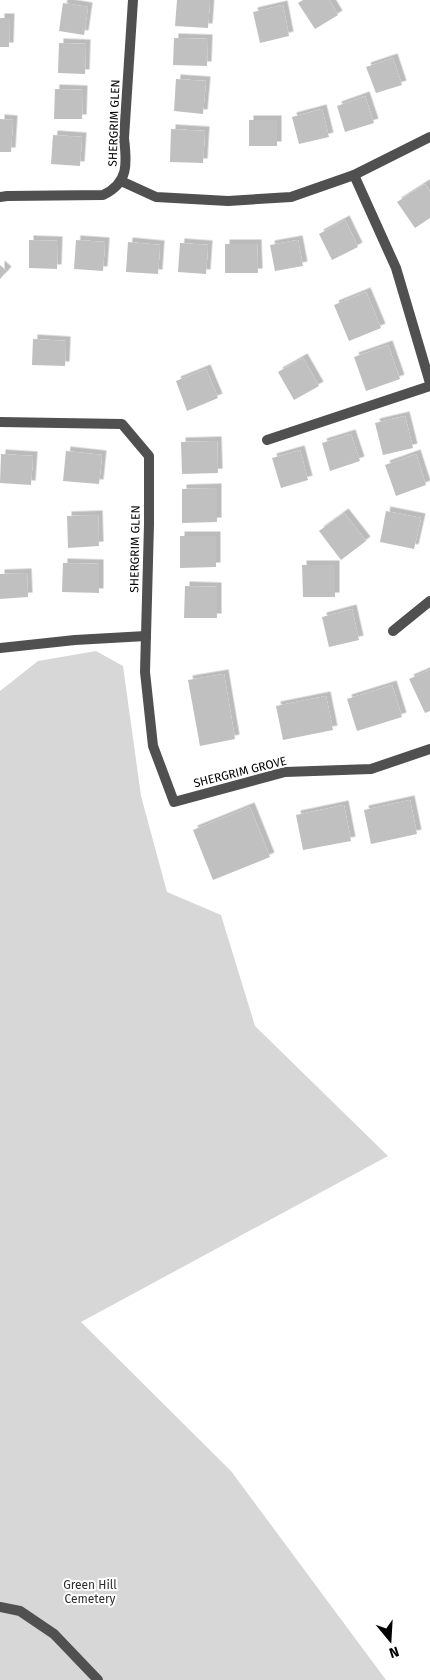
<svg xmlns="http://www.w3.org/2000/svg" width="430" height="1680" viewBox="0 0 430 1680" font-family="'Fira Sans',sans-serif">
<defs>
<filter id="shadow"><feDropShadow dx="4.5" dy="-4.5" stdDeviation="0" flood-color="#0004"/></filter>
</defs>
<rect width="100%" height="100%" fill="#fff"/>
<polygon fill="#d7d7d7" points="96,651 123,666 141,796 167,892 221,915 255,1026 388,1156 81,1322 231,1471 386,1680 0,1680 0,691 38,661"/>
<g fill="#c0c0c0" filter="url(#shadow)">
<polygon points="177,0 210,0 208,28 175,26"/>
<polygon points="303,0 329,0 338,15 315,29 298,3"/>
<polygon points="63,3 88,7 84,35 59,31"/>
<polygon points="283,5 289,36 260,43 253,12"/>
<polygon points="0,18 10,18 9,47 0,47"/>
<polygon points="174,38 208,39 207,66 173,65"/>
<polygon points="59,43 86,44 85,74 58,73"/>
<polygon points="393,58 402,85 376,93 366,67"/>
<polygon points="176,79 206,81 203,114 174,111"/>
<polygon points="55,89 83,90 82,119 54,119"/>
<polygon points="365,96 374,123 345,132 337,106"/>
<polygon points="322,109 329,137 299,144 292,117"/>
<polygon points="0,119 13,120 11,152 0,152"/>
<rect x="249" y="120" width="28" height="26"/>
<polygon points="171,129 205,131 203,163 170,162"/>
<polygon points="53,135 82,137 80,166 51,164"/>
<polygon points="425,184 430,192 430,218 415,228 397,202"/>
<polygon points="345,220 358,247 332,260 319,234"/>
<polygon points="29,240 58,241 57,269 29,268"/>
<polygon points="76,240 105,242 103,271 74,269"/>
<polygon points="298,240 303,266 275,271 270,245"/>
<polygon points="128,242 160,245 158,274 126,272"/>
<polygon points="180,243 208,245 206,274 178,272"/>
<polygon points="225,244 257,244 258,273 225,273"/>
<polygon points="0,265 7,271 0,279"/>
<polygon points="366,292 381,328 349,341 334,305"/>
<polygon points="33,339 66,341 65,366 32,365"/>
<polygon points="388,345 400,379 366,391 354,357"/>
<polygon points="303,358 319,386 294,400 278,372"/>
<polygon points="206,369 218,398 187,411 176,381"/>
<polygon points="405,416 413,448 383,455 375,423"/>
<polygon points="351,434 360,461 330,471 322,443"/>
<polygon points="217,441 218,473 182,474 181,442"/>
<polygon points="300,450 308,480 281,488 272,458"/>
<polygon points="66,451 102,455 99,484 63,481"/>
<polygon points="1,454 33,456 31,485 0,483"/>
<polygon points="416,454 426,485 396,496 385,465"/>
<polygon points="217,488 217,522 182,523 182,489"/>
<polygon points="386,511 421,518 414,549 380,542"/>
<polygon points="344,513 366,541 341,560 319,531"/>
<polygon points="98,515 99,546 68,548 67,516"/>
<polygon points="180,536 216,536 216,567 180,568"/>
<polygon points="63,563 99,564 99,593 62,592"/>
<polygon points="302,565 335,565 335,597 303,597"/>
<polygon points="27,573 28,597 0,599 0,574"/>
<polygon points="185,586 217,587 217,618 184,618"/>
<polygon points="352,609 359,640 329,647 322,617"/>
<polygon points="430,670 430,711 425,713 409,679"/>
<polygon points="224,674 235,739 200,746 188,680"/>
<polygon points="392,685 402,717 357,731 347,699"/>
<polygon points="326,696 333,730 283,740 276,706"/>
<polygon points="410,800 417,834 371,844 364,810"/>
<polygon points="344,805 351,841 303,850 296,815"/>
<polygon points="250,807 270,857 213,880 193,830"/>
</g>
<g fill="none" stroke-linecap="round" stroke-linejoin="round">
<polyline stroke="#505050" stroke-width="10" points="0,1607 20,1611 54,1634 98,1680"/>
<g stroke="#505050" stroke-width="10">
<polyline points="354,175 396,268 430,383"/>
<polyline points="121,181 156,197 228,201 291,197 354,175 430,137"/>
<path d="M 0,197 L 7,196 L 103,195 C 129,183 127,163 124,138 L 133,0"/>
<polyline points="0,422 122,424 149,456 149,524 145,672 153,746 174,802 285,772 371,769 430,749"/>
<polyline points="267,440 430,386"/>
<polyline points="393,631 430,601"/>
<polyline points="0,648 75,640 146,636"/>
</g>
</g>
<g text-anchor="middle" stroke-width="4" stroke-linejoin="round" paint-order="stroke">
<g font-size="12" fill="#000" stroke="#fff">
<text transform="translate(114 123) rotate(-88)" y="4">SHERGRIM GLEN</text>
<text transform="translate(135 549) rotate(-89)" y="4">SHERGRIM GLEN</text>
<text transform="translate(240 772) rotate(-14)" y="4">SHERGRIM GROVE</text>
</g>
<g font-size="12" fill="#2e2e2e" stroke="#fff">
<text x="90" y="1589">Green Hill<tspan x="90" dy="14">Cemetery</tspan></text>
</g>
</g>
<g transform="translate(390 1640) rotate(162)" stroke="#ffffff" stroke-width="4" paint-order="stroke">
<path d="M0-4L9 19L0 12L-9 19Z" fill="#000000"/>
<text y="-8" font-size="14" font-weight="bold" text-anchor="middle" fill="#000000">N</text>
</g>
</svg>
